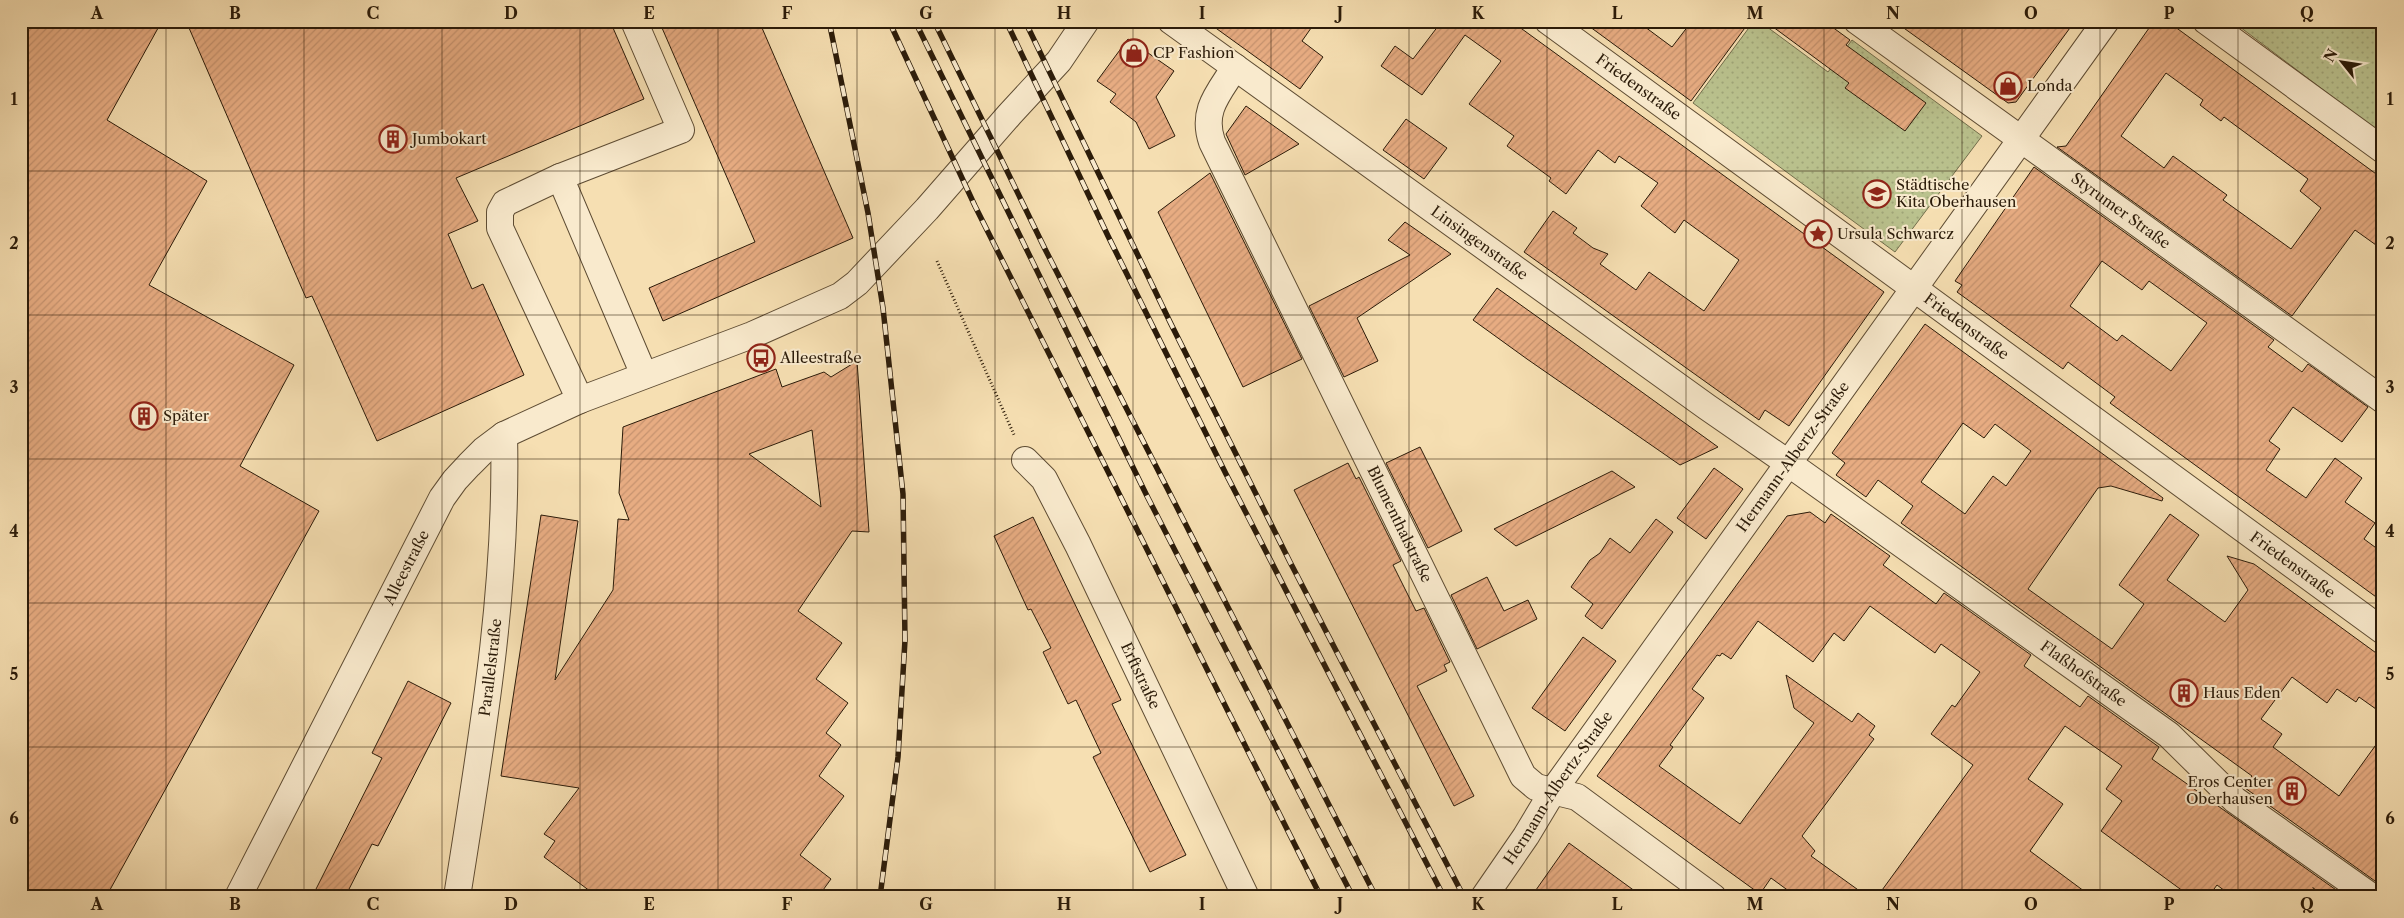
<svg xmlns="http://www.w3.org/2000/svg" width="2404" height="918" viewBox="0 0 2404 918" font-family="'Libre Caslon Text',serif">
<defs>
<pattern id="park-dots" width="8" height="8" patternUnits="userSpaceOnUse" patternTransform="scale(1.25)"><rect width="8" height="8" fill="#bac28e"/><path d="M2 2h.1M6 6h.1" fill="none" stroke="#a0a679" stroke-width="1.8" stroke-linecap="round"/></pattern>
<pattern id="building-hatch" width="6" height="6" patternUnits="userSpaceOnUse" patternTransform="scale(1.25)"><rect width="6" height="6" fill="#e7ac82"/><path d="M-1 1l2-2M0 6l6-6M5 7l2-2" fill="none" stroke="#c6936f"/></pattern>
</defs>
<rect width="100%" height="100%" fill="#f6dfb2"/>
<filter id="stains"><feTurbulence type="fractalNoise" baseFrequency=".004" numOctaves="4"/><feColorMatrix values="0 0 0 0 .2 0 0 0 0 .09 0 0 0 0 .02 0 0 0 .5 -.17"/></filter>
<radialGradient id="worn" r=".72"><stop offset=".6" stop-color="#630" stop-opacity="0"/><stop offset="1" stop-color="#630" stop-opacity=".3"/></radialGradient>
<g fill="url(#park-dots)" stroke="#726e4c">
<polygon points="1754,21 1759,21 1828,72 1852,40 1982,136 1895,252 1693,103"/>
<polygon points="2232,21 2383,21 2383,135"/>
</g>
<g fill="url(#building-hatch)" stroke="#2b1b09" fill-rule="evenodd">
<polygon points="21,21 162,21 107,120 207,181 149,285 294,365 240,466 319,511 106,897 21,897"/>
<polygon points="186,21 610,21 644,99 456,178 478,221 448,234 472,289 483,284 524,375 377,441 312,296 306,298"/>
<polygon points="659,21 759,21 853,238 663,321 649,288 755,242"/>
<polygon points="1206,21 1316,21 1302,41 1323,57 1300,89"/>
<polygon points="1442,21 1511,21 1884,292 1789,426 1765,410 1759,420 1524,252 1553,211 1577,228 1573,233 1593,248 1608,254 1600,264 1636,290 1649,272 1704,311 1739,260 1684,220 1675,233 1641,206 1658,183 1619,156 1615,163 1598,150 1566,194 1549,181 1551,178 1507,146 1514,136 1469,104 1501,61 1465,35 1422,95 1381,66 1395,46 1413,59"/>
<polygon points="1582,21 1637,21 1672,47 1692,21 1750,21 1691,101"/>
<polygon points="1765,21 1824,21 1850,40 1846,45 1926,103 1905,131 1845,88 1849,83"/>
<polygon points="1894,21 2075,21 2016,102 2008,103"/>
<path d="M 2154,21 L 2167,21 L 2383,179 L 2383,250 L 2355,230 L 2292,316 L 2057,147 L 2066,146 ZM 2166,73 L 2203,100 L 2200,105 L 2221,121 L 2224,117 L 2308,179 L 2300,191 L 2321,208 L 2291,249 L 2223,200 L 2227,195 L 2173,156 L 2164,168 L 2121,136 Z"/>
<polygon points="1128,39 1174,71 1156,97 1175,136 1149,149 1136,122 1110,102 1116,94 1097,81"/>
<polygon points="1246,106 1299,144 1245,175 1226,134"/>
<polygon points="1406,119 1447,148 1424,179 1383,150"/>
<path d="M 2034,167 L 2274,340 L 2268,347 L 2302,372 L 2308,364 L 2368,407 L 2342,442 L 2293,407 L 2269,441 L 2280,449 L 2266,470 L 2306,498 L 2335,458 L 2362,478 L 2345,502 L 2375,523 L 2364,539 L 2383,553 L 2383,602 L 2110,403 L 2115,397 L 2068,362 L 2063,369 L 1957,292 L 1962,285 L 1955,281 ZM 2102,261 L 2142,290 L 2149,281 L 2207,323 L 2171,371 L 2122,335 L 2117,341 L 2070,306 Z"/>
<polygon points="1210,173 1302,359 1243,387 1158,212"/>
<polygon points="1405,222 1451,254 1357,318 1378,361 1344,377 1309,306 1410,255 1388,240"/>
<polygon points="1497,288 1567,338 1718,447 1680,465 1527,359 1473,320"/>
<path d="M 1925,324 L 2163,498 L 2162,501 L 2111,486 L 2098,488 L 2028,589 L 2112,649 L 2144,604 L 2119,585 L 2170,514 L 2199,535 L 2167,580 L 2225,622 L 2248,590 L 2227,556 L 2254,564 L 2383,658 L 2383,714 L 2359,697 L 2356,702 L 2337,689 L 2327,703 L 2292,677 L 2261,719 L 2282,734 L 2273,747 L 2339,796 L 2383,735 L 2382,886 L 2245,788 L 2243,787 L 2252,776 L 1901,523 L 1913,506 L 1878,480 L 1866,497 L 1836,475 L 1845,463 L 1832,453 ZM 1963,423 L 1984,438 L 1995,424 L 2031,451 L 2006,486 L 1993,476 L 1965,514 L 1921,482 Z"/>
<path d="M 857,361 L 869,532 L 852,531 L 798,611 L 842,643 L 816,679 L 848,703 L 826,733 L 841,745 L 819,776 L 844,796 L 800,855 L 831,879 L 818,897 L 598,897 L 544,857 L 555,841 L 544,834 L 579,788 L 501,776 L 541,515 L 578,521 L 555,680 L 613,590 L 618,519 L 629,520 L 619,493 L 623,427 L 776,369 L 782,387 L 824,372 L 831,377 ZM 812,430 L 821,507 L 749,454 Z"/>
<polygon points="1420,447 1462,531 1428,548 1386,463"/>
<polygon points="1348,463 1356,479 1359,477 1401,561 1393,565 1416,611 1424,608 1450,662 1444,665 1447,671 1417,686 1474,796 1454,806 1294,490"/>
<polygon points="1714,468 1743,489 1706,539 1677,518"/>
<polygon points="1612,471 1635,487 1516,546 1494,529"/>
<polygon points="1810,512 1825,523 1831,514 1890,556 1883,565 1936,604 1944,593 2031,655 2024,666 2080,707 2088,696 2159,747 2152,759 2346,897 2233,897 2217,885 2208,897 2191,897 2101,831 2122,801 2106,789 2122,766 2065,726 2028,779 2063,804 2030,851 2092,897 1877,897 1973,765 1931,734 1952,705 1955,707 1980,672 1941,644 1935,653 1870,606 1844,641 1834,633 1813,662 1758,621 1731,659 1722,653 1720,656 1717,655 1692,689 1704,698 1670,745 1673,747 1659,766 1740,824 1814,723 1794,708 1786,675 1852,722 1858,713 1875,726 1869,735 1874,739 1802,836 1815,851 1811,856 1868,897 1797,897 1771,878 1760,894 1597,776 1787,516"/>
<polygon points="1033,517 1121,700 1112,704 1186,855 1150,872 1093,757 1101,753 1076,700 1068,704 1043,652 1051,648 1031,609 1028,610 994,536"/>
<polygon points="1656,519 1673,532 1602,629 1585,616 1593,604 1571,587 1590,560 1600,553 1610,538 1630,553"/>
<polygon points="1487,577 1504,611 1528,600 1537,619 1477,649 1451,595"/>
<polygon points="1583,637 1616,661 1565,731 1532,708"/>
<polygon points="408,681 451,703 378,846 372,844 345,897 312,897 382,758 372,753"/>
<polygon points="1569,843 1643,897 1531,897"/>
</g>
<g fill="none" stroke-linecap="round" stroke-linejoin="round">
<g stroke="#5e4c33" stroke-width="28">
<g id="minor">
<polyline points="634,21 681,130 560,177 644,375"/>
<path id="s1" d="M 1171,21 L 1707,407 L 1788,463 L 2169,735 L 2235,800 L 2372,897"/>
<path id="s2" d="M 1548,21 L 2383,631"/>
<path id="s3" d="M 1857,21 L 2383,400"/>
<polyline points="2206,21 2383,150"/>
<path id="s4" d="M 1235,67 C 1219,93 1201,110 1212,142 L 1523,776 L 1536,787 L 1577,797 L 1713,897"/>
<polyline points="560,177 505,203 500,212 500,228 580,400"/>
<path id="s5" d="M 1025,460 L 1044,479 L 1078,545 L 1246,897"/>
<path id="s6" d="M 238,897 L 442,498 L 455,480 L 469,465 L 484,450 L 504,435 L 580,400 L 752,335 L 840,296 L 857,283 L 927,209 L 1010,114 L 1059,61 L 1086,21"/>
<path id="s7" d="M 457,897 C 481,744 508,590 504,435"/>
<path id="s8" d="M 1484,897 L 1526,836 L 1553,791 L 2106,21"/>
</g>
</g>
<g stroke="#2b1b09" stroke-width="3" stroke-dasharray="1 2.5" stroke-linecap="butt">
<polyline points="937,261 1015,437"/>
<polyline points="2307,897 2314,888"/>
</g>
<use href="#minor" stroke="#f9eacd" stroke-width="26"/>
<g stroke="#2b1b09" stroke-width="5.5">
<g id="rail">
<polyline points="829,21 868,213 883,308 903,494 905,640 898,757 880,897"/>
<polyline points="889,21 975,206 1321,897"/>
<polyline points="915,21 1147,496 1353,897"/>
<polyline points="934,21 1045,249 1376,897"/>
<polyline points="1006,21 1108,236 1226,474 1444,897"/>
<polyline points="1025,21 1171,324 1290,562 1464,897"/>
</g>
</g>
<use href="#rail" stroke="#f9eacd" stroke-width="4" stroke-dasharray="11" stroke-linecap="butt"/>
</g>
<path fill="none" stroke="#2b1b09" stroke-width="1" stroke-opacity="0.55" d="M 166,21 L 166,897M 304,21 L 304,897M 442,21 L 442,897M 580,21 L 580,897M 718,21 L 718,897M 857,21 L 857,897M 995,21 L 995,897M 1133,21 L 1133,897M 1271,21 L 1271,897M 1409,21 L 1409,897M 1547,21 L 1547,897M 1686,21 L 1686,897M 1824,21 L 1824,897M 1962,21 L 1962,897M 2100,21 L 2100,897M 2238,21 L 2238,897M 21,171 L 2383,171M 21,315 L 2383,315M 21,459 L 2383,459M 21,603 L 2383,603M 21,747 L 2383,747"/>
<defs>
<g id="shop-ring" transform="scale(1.4375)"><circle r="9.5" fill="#f9eacd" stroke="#8f2418" stroke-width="1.5"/><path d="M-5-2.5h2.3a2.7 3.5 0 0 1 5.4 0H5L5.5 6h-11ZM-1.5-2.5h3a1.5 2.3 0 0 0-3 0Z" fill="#8f2418"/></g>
<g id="building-ring" transform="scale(1.4375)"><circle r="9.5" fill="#f9eacd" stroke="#8f2418" stroke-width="1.5"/><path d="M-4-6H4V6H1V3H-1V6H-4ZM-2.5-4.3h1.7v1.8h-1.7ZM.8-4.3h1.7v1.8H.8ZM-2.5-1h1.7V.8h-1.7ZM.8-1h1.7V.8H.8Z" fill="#8f2418"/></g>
<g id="school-ring" transform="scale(1.4375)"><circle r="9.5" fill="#f9eacd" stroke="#8f2418" stroke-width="1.5"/><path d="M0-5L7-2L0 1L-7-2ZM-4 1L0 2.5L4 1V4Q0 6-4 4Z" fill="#8f2418"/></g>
<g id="sight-ring" transform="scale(1.4375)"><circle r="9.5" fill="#f9eacd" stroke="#8f2418" stroke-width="1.5"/><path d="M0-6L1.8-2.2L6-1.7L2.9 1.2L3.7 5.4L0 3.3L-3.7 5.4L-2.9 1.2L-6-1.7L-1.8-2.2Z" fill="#8f2418"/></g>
<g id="bus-ring" transform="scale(1.4375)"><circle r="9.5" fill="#f9eacd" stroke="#8f2418" stroke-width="1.5"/><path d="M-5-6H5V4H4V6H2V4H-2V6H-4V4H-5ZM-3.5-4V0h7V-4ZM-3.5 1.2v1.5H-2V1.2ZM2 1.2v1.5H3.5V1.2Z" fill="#8f2418"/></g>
</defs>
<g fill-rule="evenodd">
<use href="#shop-ring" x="1134" y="53"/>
<use href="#shop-ring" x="2008" y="86"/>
<use href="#building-ring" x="393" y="139"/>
<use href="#school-ring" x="1877" y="194"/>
<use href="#sight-ring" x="1818" y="234"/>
<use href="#bus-ring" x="761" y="358"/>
<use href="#building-ring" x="144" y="416"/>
<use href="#building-ring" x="2184" y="693"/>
<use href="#building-ring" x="2292" y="791"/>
</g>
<g text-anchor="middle" stroke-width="4" stroke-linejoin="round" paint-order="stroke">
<g font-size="15" fill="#2b1b09" stroke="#f9eacd" text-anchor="start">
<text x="1153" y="58">CP Fashion</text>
<text x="2027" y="91">Londa</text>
<text x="412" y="144">Jumbokart</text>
<text x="1896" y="190">Städtische<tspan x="1896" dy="17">Kita Oberhausen</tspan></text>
<text x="1837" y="239">Ursula Schwarcz</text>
<text x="780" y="363">Alleestraße</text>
<text x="163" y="421">Später</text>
<text x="2203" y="698">Haus Eden</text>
<text x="2273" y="787" text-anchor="end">Eros Center<tspan x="2273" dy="17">Oberhausen</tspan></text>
</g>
<g font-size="15" fill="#2b1b09" stroke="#f9eacd">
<text dy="5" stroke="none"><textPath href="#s2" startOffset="112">Friedenstraße</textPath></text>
<text dy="5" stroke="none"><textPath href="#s3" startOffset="325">Styrumer Straße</textPath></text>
<text dy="5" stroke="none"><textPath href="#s1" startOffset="380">Linsingenstraße</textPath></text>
<text dy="5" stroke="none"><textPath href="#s2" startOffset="518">Friedenstraße</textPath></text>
<text dy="5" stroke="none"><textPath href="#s8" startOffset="538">Hermann-Albertz-Straße</textPath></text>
<text dy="5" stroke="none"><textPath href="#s4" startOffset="508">Blumenthalstraße</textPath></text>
<text dy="5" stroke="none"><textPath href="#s2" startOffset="922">Friedenstraße</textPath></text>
<text dy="5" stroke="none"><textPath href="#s6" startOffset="370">Alleestraße</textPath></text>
<text dy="5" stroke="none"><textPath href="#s7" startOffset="232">Parallelstraße</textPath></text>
<text dy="5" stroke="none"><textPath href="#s1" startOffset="1122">Flaßhofstraße</textPath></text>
<text dy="5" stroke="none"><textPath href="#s5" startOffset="246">Erftstraße</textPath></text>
<text dy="5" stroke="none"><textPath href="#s8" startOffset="132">Hermann-Albertz-Straße</textPath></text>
</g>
</g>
<rect width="2404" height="918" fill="none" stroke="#f6dfb2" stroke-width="55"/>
<g transform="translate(2342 62) rotate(300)" stroke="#f9eacd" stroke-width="4" paint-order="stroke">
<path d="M0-4L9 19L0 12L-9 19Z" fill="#2b1b09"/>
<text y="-8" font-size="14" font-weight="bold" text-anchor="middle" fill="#2b1b09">N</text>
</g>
<rect x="28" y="28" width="2348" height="862" fill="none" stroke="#2b1b09" stroke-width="2"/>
<g font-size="16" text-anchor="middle" font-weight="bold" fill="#2b1b09">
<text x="97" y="19">A</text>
<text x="235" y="19">B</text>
<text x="373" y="19">C</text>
<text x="511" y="19">D</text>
<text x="649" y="19">E</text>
<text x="787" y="19">F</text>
<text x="926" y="19">G</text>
<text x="1064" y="19">H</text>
<text x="1202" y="19">I</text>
<text x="1340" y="19">J</text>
<text x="1478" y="19">K</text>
<text x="1617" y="19">L</text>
<text x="1755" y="19">M</text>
<text x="1893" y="19">N</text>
<text x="2031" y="19">O</text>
<text x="2169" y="19">P</text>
<text x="2307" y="19">Q</text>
<text x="14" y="105">1</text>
<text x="2390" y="105">1</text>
<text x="14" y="249">2</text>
<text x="2390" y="249">2</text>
<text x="14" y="393">3</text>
<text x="2390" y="393">3</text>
<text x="14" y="537">4</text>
<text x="2390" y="537">4</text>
<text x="14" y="680">5</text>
<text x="2390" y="680">5</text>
<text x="14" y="824">6</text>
<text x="2390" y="824">6</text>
<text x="97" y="910">A</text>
<text x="235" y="910">B</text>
<text x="373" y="910">C</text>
<text x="511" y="910">D</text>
<text x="649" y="910">E</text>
<text x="787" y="910">F</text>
<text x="926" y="910">G</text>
<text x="1064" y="910">H</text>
<text x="1202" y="910">I</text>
<text x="1340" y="910">J</text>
<text x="1478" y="910">K</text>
<text x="1617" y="910">L</text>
<text x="1755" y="910">M</text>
<text x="1893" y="910">N</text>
<text x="2031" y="910">O</text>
<text x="2169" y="910">P</text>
<text x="2307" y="910">Q</text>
</g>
<rect width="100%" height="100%" filter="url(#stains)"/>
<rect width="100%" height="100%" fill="url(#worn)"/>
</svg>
